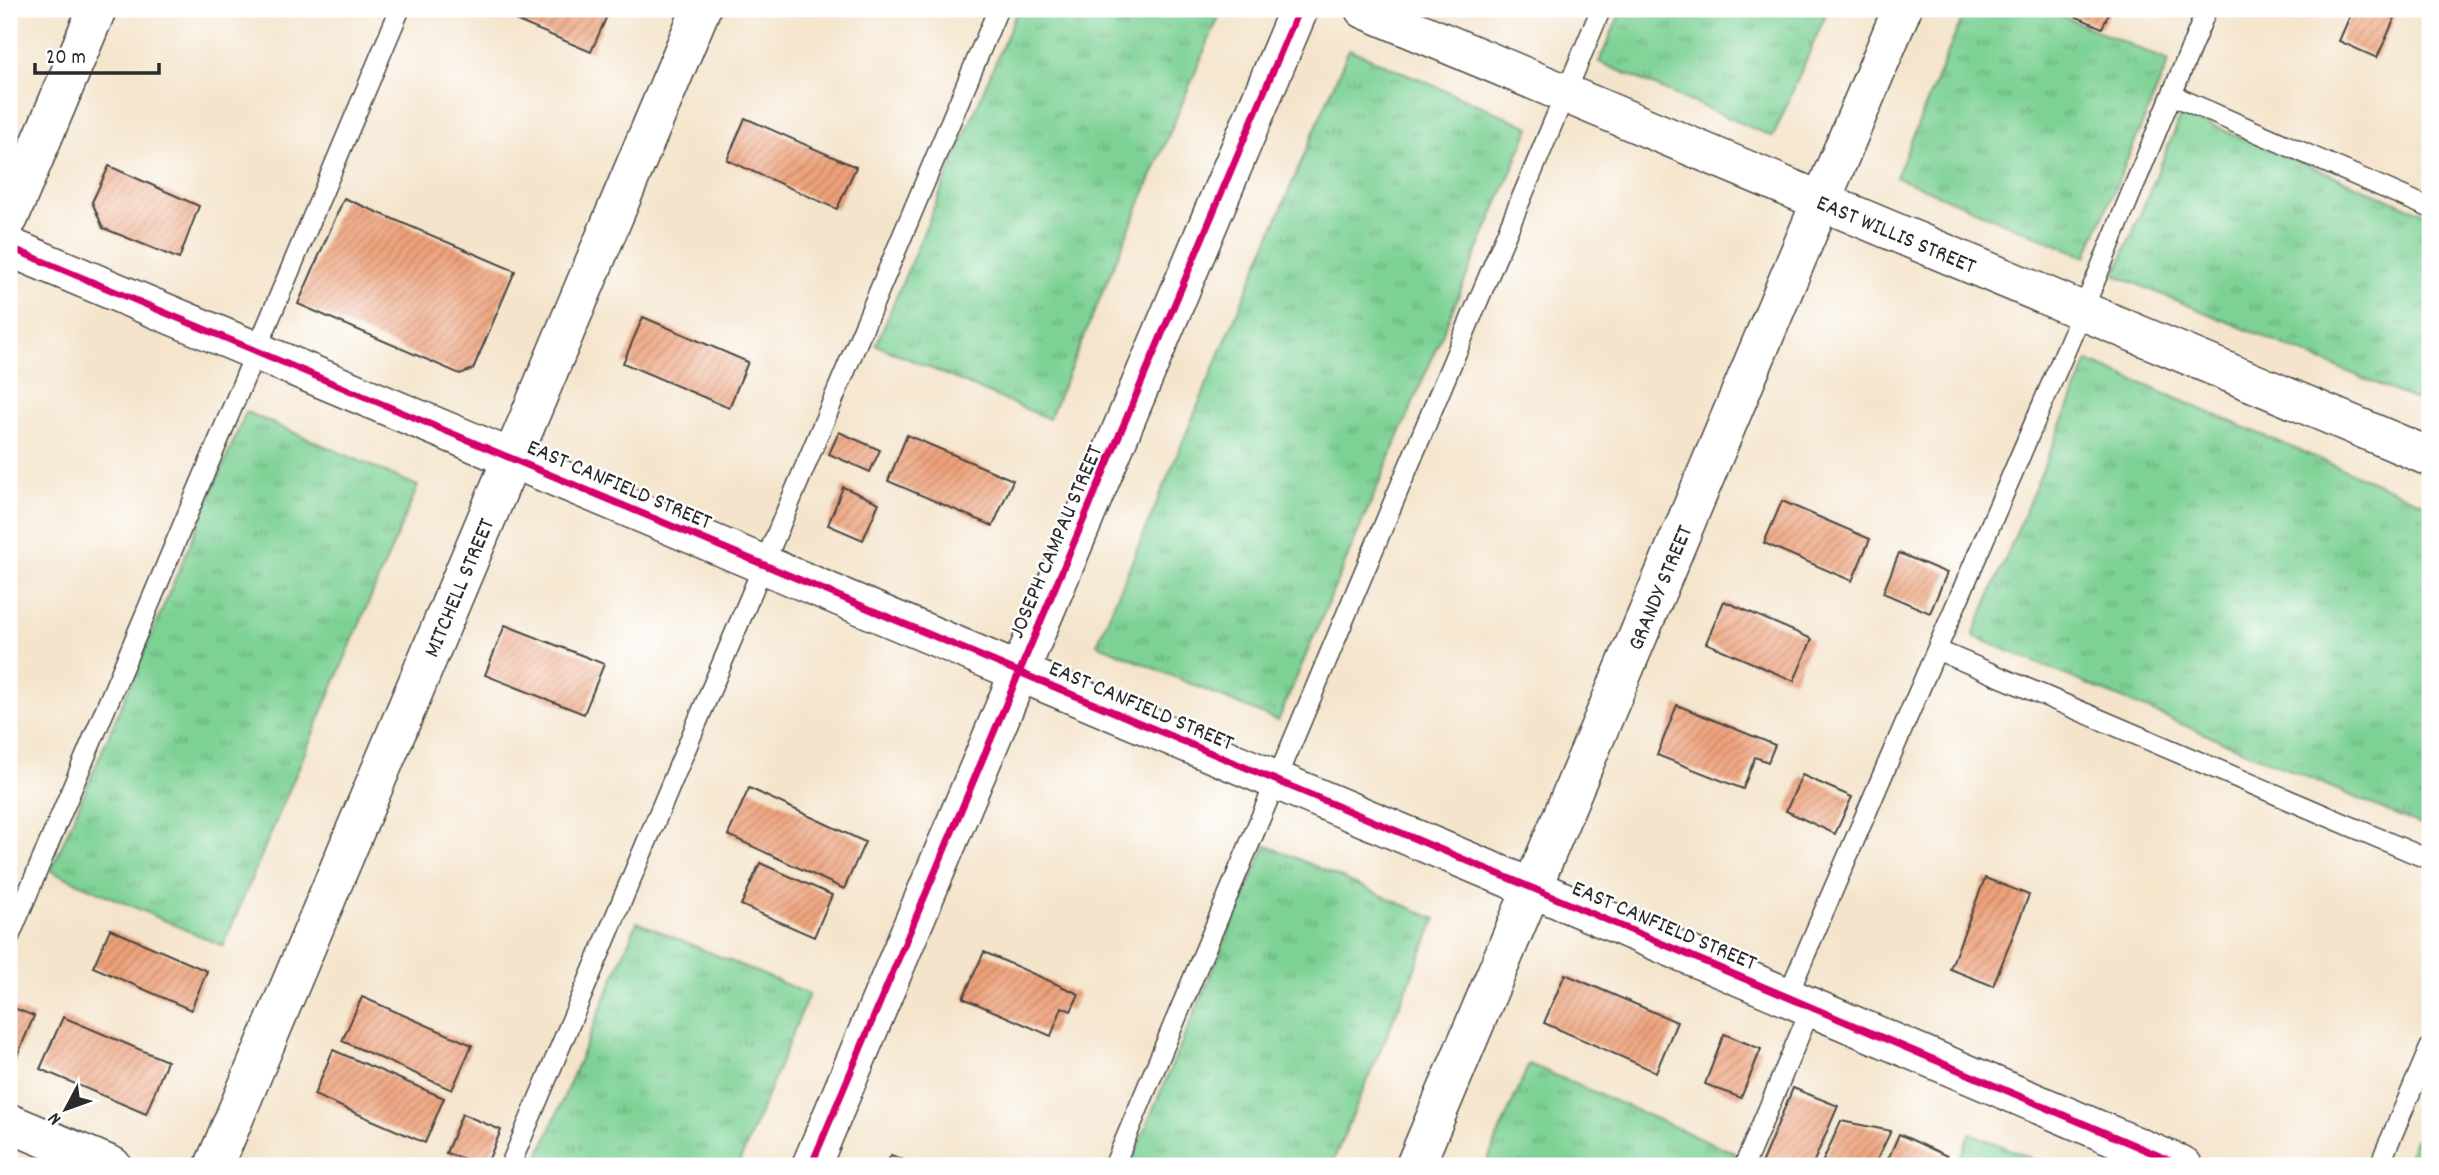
<svg xmlns="http://www.w3.org/2000/svg" width="2439" height="1175" viewBox="0 0 2439 1175" font-family="Dekko,sans-serif">
<defs>
<pattern id="grass-tufts" width="24" height="20" patternUnits="userSpaceOnUse" patternTransform="scale(1.75)"><rect width="24" height="20" fill="#7dd194"/><path d="M3 7l-1-3M5 7V3M7 7l1-3M15 17l-1-3M17 17v-4M19 17l1-3" fill="none" stroke="#67aa79"/></pattern>
<pattern id="building-hatch" width="6" height="6" patternUnits="userSpaceOnUse" patternTransform="scale(1.75)"><rect width="6" height="6" fill="#eea17a"/><path d="M-1 1l2-2M0 6l6-6M5 7l2-2" fill="none" stroke="#c18364"/></pattern>
</defs>
<rect width="100%" height="100%" fill="#fff"/>
<filter id="ink" filterUnits="userSpaceOnUse"><feTurbulence type="fractalNoise" baseFrequency=".0143" numOctaves="2"/><feDisplacementMap in="SourceGraphic" scale="14" xChannelSelector="R" yChannelSelector="G"/><feConvolveMatrix kernelMatrix="1 2 1 2 8 2 1 2 1" color-interpolation-filters="sRGB"/></filter>
<filter id="wash" filterUnits="userSpaceOnUse"><feTurbulence type="fractalNoise" baseFrequency=".00686" numOctaves="4" result="noise"/><feDisplacementMap in="SourceGraphic" scale="28" xChannelSelector="R" yChannelSelector="G"/><feGaussianBlur stdDeviation="1.57" result="paint"/><feColorMatrix in="noise" values="0 0 0 0 0 0 0 0 0 0 0 0 0 0 0 0 0 1.4 0 .05"/><feComposite in="paint" operator="in"/></filter>
<g filter="url(#wash)">
<rect width="100%" height="100%" fill="#f4e4cb"/>
<g fill="url(#grass-tufts)" stroke="#547e60" stroke-width="2">
<polygon points="1018,9 1222,9 1049,419 876,345"/>
<polygon points="1622,9 1828,9 1773,137 1599,62"/>
<polygon points="1966,9 2045,9 2169,61 2086,257 1896,177"/>
<polygon points="1349,49 1530,127 1278,721 1097,644"/>
<polygon points="2182,113 2430,216 2430,406 2115,275"/>
<polygon points="2088,361 2430,506 2430,829 1973,636"/>
<polygon points="246,412 418,486 223,946 51,871"/>
<polygon points="1266,845 1436,919 1331,1166 1129,1166"/>
<polygon points="637,922 809,994 738,1166 535,1166"/>
<polygon points="1529,1064 1735,1153 1729,1166 1485,1166"/>
<polygon points="2430,1105 2430,1166 2404,1166"/>
<polygon points="1970,1133 2049,1166 1956,1166"/>
</g>
<g id="blocks">
<g fill="url(#building-hatch)">
<polygon points="489,9 610,9 591,52"/>
<polygon points="2059,9 2111,9 2102,28"/>
<polygon points="2353,9 2399,9 2377,58 2339,41"/>
<polygon points="745,118 856,167 837,209 727,160"/>
<polygon points="109,166 199,206 179,259 103,228 92,202"/>
<polygon points="344,198 515,271 473,369 460,374 298,304"/>
<polygon points="643,317 748,362 729,408 623,363"/>
<polygon points="839,432 880,450 870,472 829,454"/>
<polygon points="907,435 1013,480 993,526 888,481"/>
<polygon points="843,487 879,503 863,540 828,525"/>
<polygon points="1782,501 1870,539 1852,581 1764,543"/>
<polygon points="1899,553 1947,573 1930,613 1883,593"/>
<polygon points="1724,601 1812,639 1794,681 1706,643"/>
<polygon points="505,625 604,664 584,714 485,675"/>
<polygon points="1677,705 1775,745 1768,762 1755,757 1743,789 1657,755"/>
<polygon points="1802,775 1852,797 1835,834 1786,811"/>
<polygon points="749,788 865,842 844,889 728,835"/>
<polygon points="760,863 832,895 814,937 741,905"/>
<polygon points="1985,878 2029,895 1993,986 1950,969"/>
<polygon points="110,929 207,971 191,1010 93,967"/>
<polygon points="984,952 1079,994 1071,1011 1062,1007 1051,1036 963,998"/>
<polygon points="1565,974 1677,1022 1656,1072 1544,1023"/>
<polygon points="362,997 472,1045 452,1090 342,1041"/>
<polygon points="9,1006 34,1016 14,1063 9,1060"/>
<polygon points="63,1017 167,1061 146,1114 40,1069"/>
<polygon points="1724,1034 1761,1049 1741,1098 1705,1084"/>
<polygon points="333,1050 444,1098 425,1143 314,1095"/>
<polygon points="1793,1088 1838,1106 1812,1166 1760,1166"/>
<polygon points="462,1114 501,1130 486,1166 446,1153"/>
<polygon points="1841,1121 1891,1131 1874,1166 1821,1165"/>
<polygon points="1899,1134 1947,1156 1943,1166 1885,1166"/>
<polygon points="891,1155 918,1166 886,1166"/>
</g>
</g>
</g>
<g filter="url(#ink)">
<use href="#blocks" fill-opacity="0" stroke="#494743" stroke-width="2"/>
<g fill="none" stroke-linecap="round" stroke-linejoin="round">
<g stroke="#494743" stroke-width="22">
<g id="lane">
<polyline points="2172,95 2430,208"/>
<polyline points="1937,650 2430,860"/>
<polyline points="9,938 400,9"/>
<polyline points="1787,997 2083,310 2207,9"/>
<polyline points="510,1166 998,9"/>
<polyline points="1114,1166 1601,9"/>
<polyline points="1744,1166 1811,1008"/>
<polyline points="2379,1166 2430,1047"/>
</g>
</g>
<g stroke="#494743" stroke-width="41">
<g id="street">
<path id="s1" d="M 1364,9 L 2430,457"/>
<polyline points="9,247 1532,888 2183,1166"/>
<polyline points="9,1123 112,1166"/>
<path id="s2" d="M 214,1166 L 701,9"/>
<polyline points="811,1166 1299,9"/>
<path id="s3" d="M 1415,1166 L 1902,9"/>
</g>
</g>
<g stroke="#494743" stroke-width="41">
<polyline id="secondary" points="9,218 97,9"/>
</g>
<use href="#lane" stroke="#fff" stroke-width="19"/>
<use href="#street" stroke="#fff" stroke-width="38"/>
<use href="#secondary" stroke="#fff" stroke-width="38"/>
<g stroke="#fff" stroke-width="11">
<g id="cycleway">
<polyline points="9,247 1532,888 2183,1166"/>
<polyline points="811,1166 1299,9"/>
</g>
</g>
<use href="#cycleway" stroke="#d6006c" stroke-width="7"/>
</g>
</g>
<g text-anchor="middle" stroke-width="5" stroke-linejoin="round" paint-order="stroke">
<g font-size="23" fill="#2b2b2b" stroke="#fff">
<text dy="8" stroke="none"><textPath href="#s1" startOffset="578">EAST WILLIS STREET</textPath></text>
<text transform="translate(620 483) rotate(23)" y="8">EAST CANFIELD STREET</text>
<text transform="translate(1054 541) rotate(-67)" y="8">JOSEPH CAMPAU STREET</text>
<text dy="8" stroke="none"><textPath href="#s2" startOffset="628">MITCHELL STREET</textPath></text>
<text dy="8" stroke="none"><textPath href="#s3" startOffset="628">GRANDY STREET</textPath></text>
<text transform="translate(1142 704) rotate(23)" y="8">EAST CANFIELD STREET</text>
<text transform="translate(1665 924) rotate(23)" y="8">EAST CANFIELD STREET</text>
</g>
</g>
<rect width="2439" height="1175" fill="none" stroke="#fff" stroke-width="35"/>
<g transform="translate(66 1109) rotate(229)" stroke="#ffffff" stroke-width="5" paint-order="stroke">
<path d="M0-5L12 26L0 18L-12 26Z" fill="#2b2b2b"/>
<text y="-10" font-size="19" font-weight="bold" text-anchor="middle" fill="#2b2b2b">N</text>
</g>
<path d="M35 63v10h124v-10" fill="none" stroke="#2b2b2b" stroke-width="3.5"/>
<text x="46" y="63" font-size="21" fill="#2b2b2b" stroke="#ffffff" stroke-width="5" paint-order="stroke">20 m</text>
</svg>
